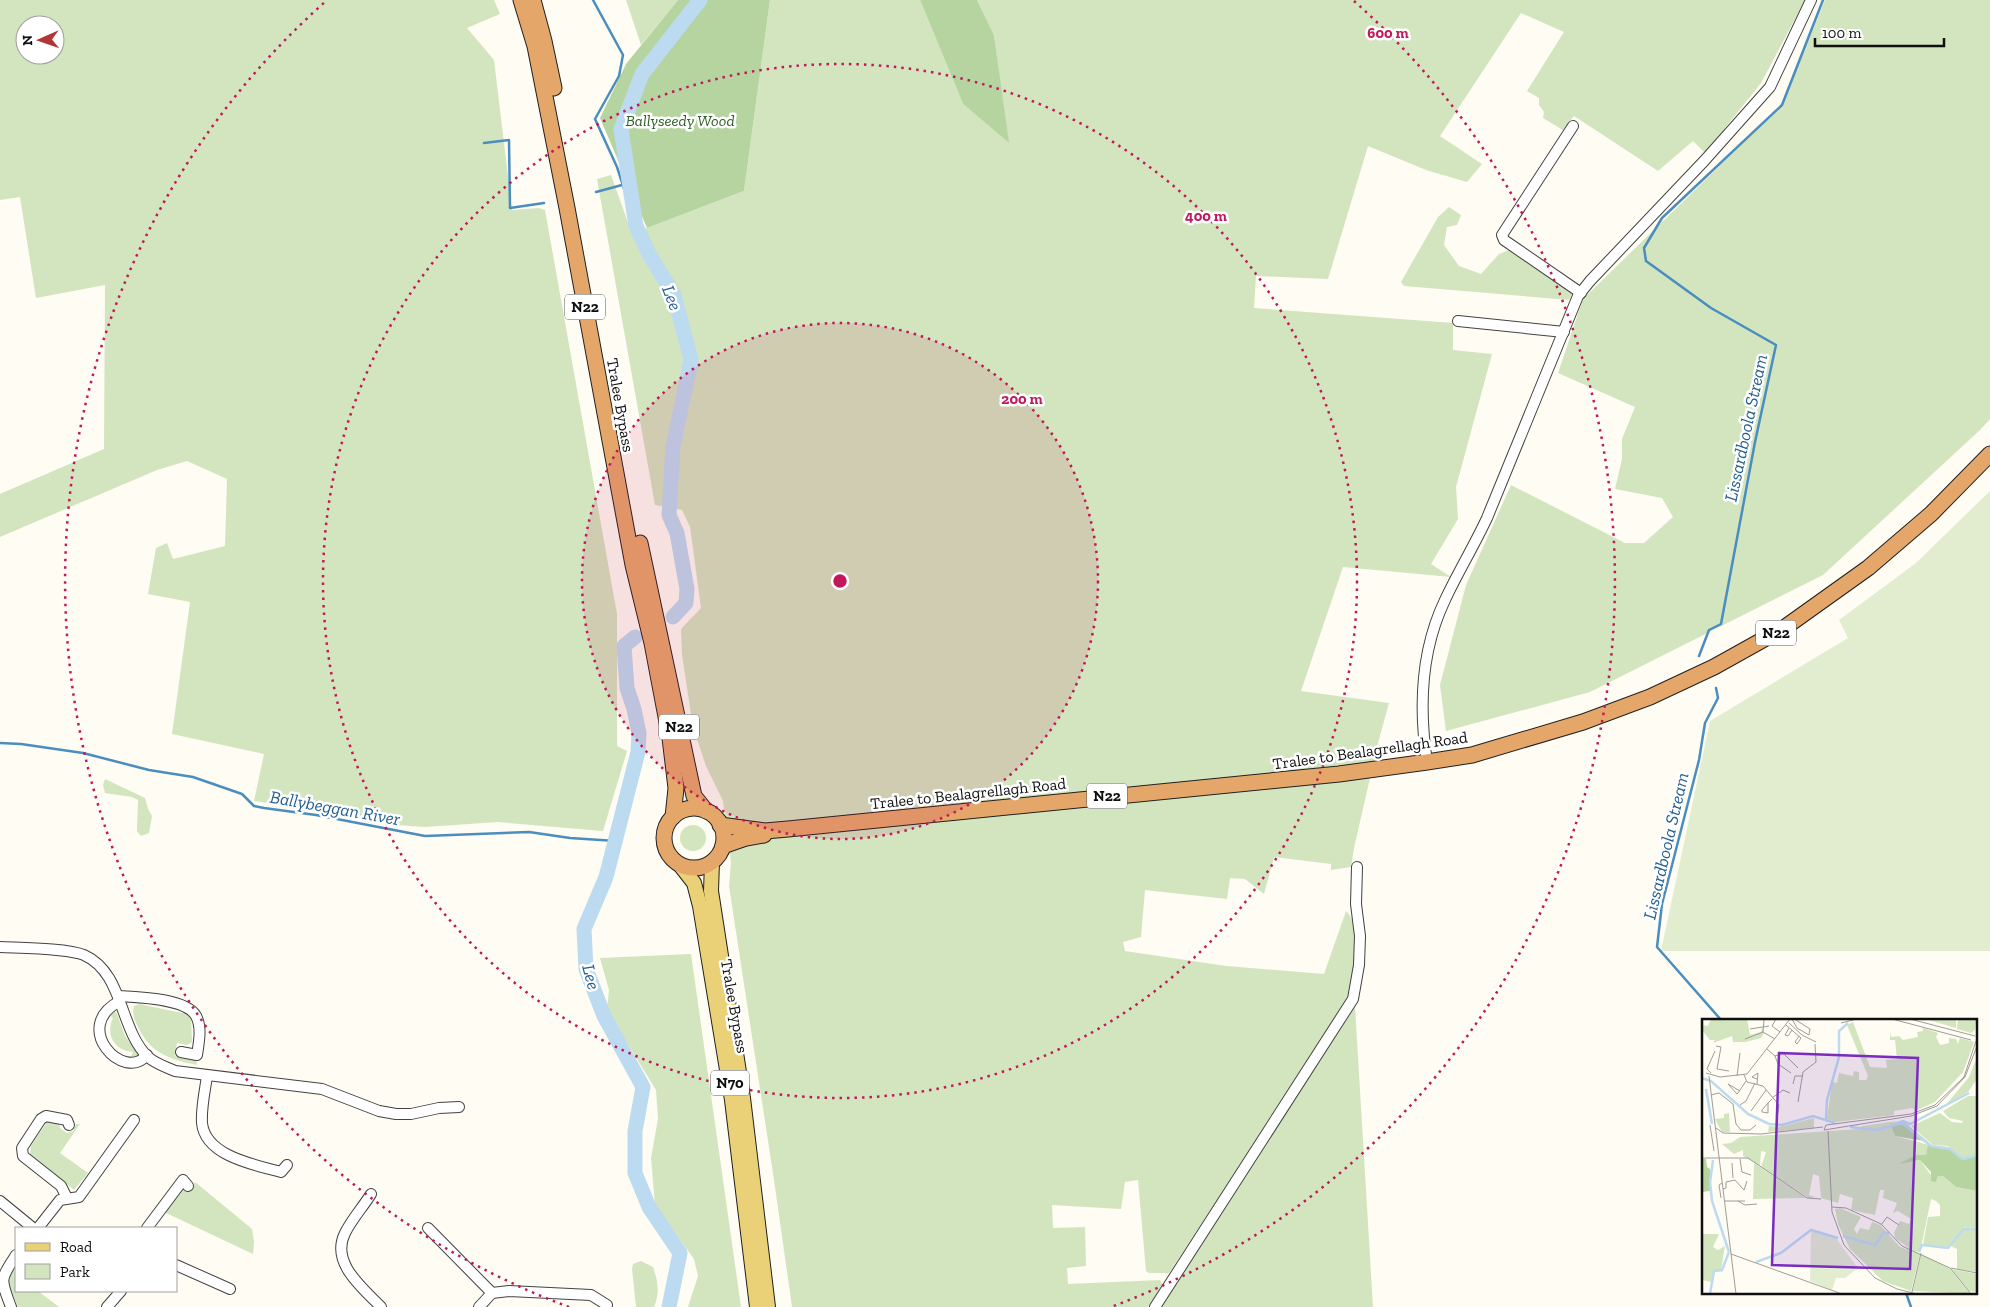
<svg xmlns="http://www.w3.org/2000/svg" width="1990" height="1307" viewBox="0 0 1990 1307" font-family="'Zilla Slab',serif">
<rect width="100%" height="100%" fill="#fefcf3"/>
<g fill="#d2e5bf" fill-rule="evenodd">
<path d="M 0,0 L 494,0 L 500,14 L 467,28 L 494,60 L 512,210 L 539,208 L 545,210 L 617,614 L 617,746 L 627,751 L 603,831 L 497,822 L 426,827 L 394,825 L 310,809 L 254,801 L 264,754 L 172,734 L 190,602 L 148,594 L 156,548 L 167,543 L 173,559 L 225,546 L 227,479 L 187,461 L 157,470 L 0,537 L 0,494 L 104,449 L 105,285 L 36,298 L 20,197 L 0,200 ZM 25,25 L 55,25 L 55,55 L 25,55 Z"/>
<polygon points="626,0 678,0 641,45"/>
<path d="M 770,0 L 920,0 L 963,104 L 1008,142 L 994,35 L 977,0 L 1805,0 L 1761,83 L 1705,153 L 1693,141 L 1658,171 L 1574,116 L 1563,130 L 1543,118 L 1544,112 L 1539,105 L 1539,98 L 1527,91 L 1564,32 L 1521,13 L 1440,136 L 1482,164 L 1467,182 L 1426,170 L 1368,146 L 1328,279 L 1256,276 L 1254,308 L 1453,323 L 1453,350 L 1492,354 L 1456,487 L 1458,519 L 1431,564 L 1451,577 L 1343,567 L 1301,691 L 1389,703 L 1378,743 L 1354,848 L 1351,867 L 1331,870 L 1331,864 L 1274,857 L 1264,894 L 1245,879 L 1230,878 L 1227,899 L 1145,890 L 1141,937 L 1123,942 L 1125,951 L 1226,966 L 1324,974 L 1346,911 C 1363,925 1353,979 1348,1000 L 1169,1273 L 1149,1273 L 1146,1271 L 1138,1180 L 1125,1182 L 1121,1209 L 1052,1205 L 1053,1228 L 1085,1227 L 1086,1266 L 1067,1268 L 1068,1284 L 1160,1280 L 1163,1287 L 1148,1307 L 792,1307 L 774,1180 L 729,886 L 731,862 L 723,801 L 706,766 L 693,727 L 682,655 L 681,629 L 701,608 L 690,527 L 682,510 L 655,505 L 597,179 L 611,175 L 631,231 L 647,228 L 744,191 Z"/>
<polygon points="1825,0 1990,0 1990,419 1980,430 1823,575 1590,692 1446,731 1440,685 1466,585 1511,485 1625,543 1644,543 1673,517 1662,498 1615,489 1622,459 1622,439 1635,407 1558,373 1583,299 1782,105"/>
<polygon points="1449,207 1461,215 1457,225 1447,227 1444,245 1459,266 1481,274 1499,254 1512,249 1567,285 1572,294 1569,300 1404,286 1401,282 1438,217"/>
<polygon points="105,779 145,798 148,809 152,816 149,833 141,836 137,831 138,800 132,797 105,793 103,785"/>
<circle cx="693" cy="838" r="13"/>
<polygon points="691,954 740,1300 741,1307 688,1307 698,1276 694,1259 655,1205 651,1158 658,1119 656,1090 607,1010 609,990 600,958"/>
<path d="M 139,1004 L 187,1014 L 191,1019 L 192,1042 L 187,1045 L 177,1043 L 175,1056 L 196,1060 L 197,1065 C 168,1059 150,1053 137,1025 C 134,1018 132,1013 134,1006 Z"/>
<polygon points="1355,1007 1373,1307 1160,1307"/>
<path d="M 113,1009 L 117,1014 L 125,1036 L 140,1057 L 131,1057 L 133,1052 C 115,1051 105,1035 113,1018 L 109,1015 Z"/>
<polygon points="47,1122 58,1123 61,1129 67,1133 73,1131 76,1124 80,1124 60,1153 88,1173 74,1190 30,1154 31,1146"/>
<polygon points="195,1182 252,1229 254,1242 253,1254 164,1212 183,1188 189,1191"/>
<path d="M 641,1261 L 653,1267 C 658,1281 660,1293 654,1307 L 636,1307 L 632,1269 L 633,1264 Z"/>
<polygon points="13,1270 16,1273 16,1291 38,1291 59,1307 18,1307 7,1281"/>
</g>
<g fill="#b6d4a0">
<polygon points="678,0 770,0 744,191 647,228 600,118 626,64"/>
<polygon points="920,0 977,0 994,35 1009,143 963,104"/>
</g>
<polygon fill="#e2edd0" points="1990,491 1990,951 1661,951 1710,721 1848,638 1839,620 1916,563"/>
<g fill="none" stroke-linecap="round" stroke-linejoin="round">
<g stroke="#4b8dbf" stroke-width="2.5">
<polyline points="593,0 623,55 619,76 595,119 617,167 636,226"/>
<polyline points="484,143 509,140 510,208 544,203"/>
<polyline points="596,192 622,185"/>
<polyline points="1699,656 1709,630 1721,624 1755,442 1776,345 1711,308 1646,261 1644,248 1662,218 1782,105 1823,0"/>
<polyline points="1716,688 1718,698 1705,723 1699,760 1662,904 1657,947 1722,1021"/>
<polyline points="0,743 21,744 83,753 149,770 193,777 242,794 254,806 264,808 316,815 425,836 529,832 570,838 616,841"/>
<polyline points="1906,1293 1911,1307"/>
</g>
<g stroke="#bcdbf0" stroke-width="15">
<polyline points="673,617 686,603 687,589 677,533 669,515 673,447 691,360 674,295 649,254 636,226 621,129 642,74 700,0"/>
<polyline points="635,637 624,646 627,688 634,709 639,733 638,752 606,877 584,929 586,969 604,1016 643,1087 635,1131 635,1173 649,1207 680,1253 669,1307"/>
</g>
<g stroke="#424242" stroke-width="12">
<g id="minor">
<polyline points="1573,126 1502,235 1504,240 1581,293"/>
<polyline points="1458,321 1564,332"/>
<path d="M 1427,762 C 1419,709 1421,650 1445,600 C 1458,572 1474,546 1487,518 L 1578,296 L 1590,281 L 1705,160 L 1770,87 L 1811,0"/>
<path d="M 0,947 C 21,948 67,948 84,955 C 124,973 119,1029 148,1057 C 156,1064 166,1067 175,1071 L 322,1089 L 379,1111 L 396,1114 L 411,1114 L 439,1108 L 459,1107"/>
<path d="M 118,996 C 136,997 186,998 196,1016 C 202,1027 199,1042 197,1055 L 181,1052"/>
<path d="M 120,1001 C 70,1027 124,1083 147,1055"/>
<path d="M 207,1076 C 205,1091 201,1107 202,1123 C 205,1156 255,1165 281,1172 L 287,1165"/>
<path d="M 371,1194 C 363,1207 352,1219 345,1233 C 330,1263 363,1288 381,1307"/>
<polyline points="67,1198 61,1186 23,1156 22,1148 41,1119 46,1116 67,1120 69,1125"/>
<polyline points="0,1201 33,1228"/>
<polyline points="38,1228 60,1200 79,1197 134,1120"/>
<polyline points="147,1228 183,1180 188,1186"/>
<polyline points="428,1228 492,1293"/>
<polyline points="176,1265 230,1289"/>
<path d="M 11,1307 C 0,1278 0,1280 16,1255"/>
<polyline points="107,1307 121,1291"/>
<polyline points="479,1307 492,1293 509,1291 591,1295 607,1305"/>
<polyline points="1155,1307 1353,999 1359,965 1360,936 1356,904 1357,867"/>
</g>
</g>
<g stroke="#202020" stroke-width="16">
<g id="major">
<polyline points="712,862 711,891 743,1098 768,1307"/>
<polyline points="680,865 694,883 700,906 732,1100 757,1307"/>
</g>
</g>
<g stroke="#202020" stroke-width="17">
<g id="highway">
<polyline points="521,0 535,46 567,208 633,565 652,643 670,738 676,788 673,817"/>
<polyline points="533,0 544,41 554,88"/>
<polyline points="640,543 694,796 706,811"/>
<circle cx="694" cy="838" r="30"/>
<polyline points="720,825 765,831 788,829 1339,774 1427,762 1472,755 1583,722 1650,697 1714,667 1784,628 1868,568 1931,514 1990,454"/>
<polyline points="723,846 746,838 764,835"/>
</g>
</g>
<use href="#minor" stroke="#fff" stroke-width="10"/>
<use href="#major" stroke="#ead177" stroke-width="14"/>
<use href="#highway" stroke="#e5a66a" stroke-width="15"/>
</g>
<circle cx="840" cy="581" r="258" fill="#c2185b" fill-opacity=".12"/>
<g fill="none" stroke="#c2185b" stroke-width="2.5" stroke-dasharray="2.5 5">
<circle cx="840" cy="581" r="258"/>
<circle cx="840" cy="581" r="517"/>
<path d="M569 1307A775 775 0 0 1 326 1M1354 1A775 775 0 0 1 1111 1307"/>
</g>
<g text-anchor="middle" stroke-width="5" stroke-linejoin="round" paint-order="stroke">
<g fill="#fff" stroke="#575757" stroke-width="1">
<rect x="565" y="294.5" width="40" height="25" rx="4"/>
<rect x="1756" y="620.5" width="40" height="25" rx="4"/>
<rect x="659" y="714.5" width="40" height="25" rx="4"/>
<rect x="1087" y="783.5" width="40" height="25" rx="4"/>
<rect x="711" y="1070.5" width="38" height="25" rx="4"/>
</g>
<g font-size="15" font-weight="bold" fill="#0f0f0f">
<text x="585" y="312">N22</text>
<text x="1776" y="638">N22</text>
<text x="679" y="732">N22</text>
<text x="1107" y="801">N22</text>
<text x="730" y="1088">N70</text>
</g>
<g font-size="16" font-style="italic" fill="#306026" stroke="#fff">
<text x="680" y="126">Ballyseedy Wood</text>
</g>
<g font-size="16" fill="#0f0f0f" stroke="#fff">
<text transform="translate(621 405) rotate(80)" y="6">Tralee Bypass</text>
<text transform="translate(1370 750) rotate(-8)" y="6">Tralee to Bealagrellagh Road</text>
<text transform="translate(968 793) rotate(-6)" y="6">Tralee to Bealagrellagh Road</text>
<text transform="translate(735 1006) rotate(80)" y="6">Tralee Bypass</text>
</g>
<g font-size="18" font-style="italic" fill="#256094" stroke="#fff">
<text transform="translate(672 298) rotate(69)" y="6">Lee</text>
<text transform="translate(1746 428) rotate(-78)" y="6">Lissardboola Stream</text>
<text transform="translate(335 808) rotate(10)" y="6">Ballybeggan River</text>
<text transform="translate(1666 846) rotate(-77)" y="6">Lissardboola Stream</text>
<text transform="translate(591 977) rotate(75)" y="6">Lee</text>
</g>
</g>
<g transform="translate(1702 1019)">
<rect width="275" height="275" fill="#fefcf3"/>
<path d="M 9,0 L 45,0 L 48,16 L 59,13 L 60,8 L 62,14 L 59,19 L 43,23 L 31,23 L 30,17 L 11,24 L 13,21 L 8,21 L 0,11 L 0,6 L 6,7 ZM 222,0 L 254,0 L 254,9 L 227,1 ZM 256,0 L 274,0 L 273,11 L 269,14 L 255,10 ZM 151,3 L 168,48 L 185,49 L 184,41 L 195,40 L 193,21 L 188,21 L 188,12 L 189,18 L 197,17 L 201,21 L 216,18 L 215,13 L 221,12 L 221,9 L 236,14 L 234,18 L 238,26 L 247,24 L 247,19 L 254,20 L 256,25 L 258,19 L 272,23 L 261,53 L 233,83 L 213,92 L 211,89 L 192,92 L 192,96 L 134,103 L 125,100 L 130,63 L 135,64 L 137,54 L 151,57 L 152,52 L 157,53 L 157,61 L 164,61 L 166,57 L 145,6 ZM 275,38 L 275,60 L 266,73 L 243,87 L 267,58 ZM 266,77 L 275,77 L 275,135 L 262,140 L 246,127 L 231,126 L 209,107 L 238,94 L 250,103 L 260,104 L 261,102 L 247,99 L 241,92 ZM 27,94 L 28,113 L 20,113 L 13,100 L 22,99 L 22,95 ZM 112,99 L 112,109 L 66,113 L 67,107 L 78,108 ZM 195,102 L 189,105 L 193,117 L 227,126 L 224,136 L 208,144 L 218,141 L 234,163 L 236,157 L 241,157 L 254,168 L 275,172 L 275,209 L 263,208 L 246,228 L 221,226 L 226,198 L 238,197 L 238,186 L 234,182 L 229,180 L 218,233 L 211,232 L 193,219 L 192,214 L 198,202 L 207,205 L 209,200 L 196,192 L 191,194 L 195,184 L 181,179 L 182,171 L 178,171 L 173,196 L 149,191 L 151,179 L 138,175 L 136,184 L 119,179 L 117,157 L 111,155 L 107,176 L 114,178 L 107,179 L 59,148 L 64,133 L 59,132 L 58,147 L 41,137 L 41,131 L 32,135 L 20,125 L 29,124 L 38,118 L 157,110 L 160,107 ZM 52,144 L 104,179 L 51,180 ZM 138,189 L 159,198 L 152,210 L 155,215 L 158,209 L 167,211 L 170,203 L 178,206 L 198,228 L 218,235 L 209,272 L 181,262 L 148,230 L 136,205 L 133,190 ZM 265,208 L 275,211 L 275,253 L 255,250 L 255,230 L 249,227 ZM 0,215 L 17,215 L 11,228 L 16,231 L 23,227 L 19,251 L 13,251 L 10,263 L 0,261 ZM 219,235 L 247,249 L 268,275 L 211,272 ZM 249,250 L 275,255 L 274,273 L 267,272 Z" fill="#d2e5bf"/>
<path d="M 201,102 L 231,127 L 246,128 L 262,140 L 275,136 L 275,172 L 254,168 L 241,157 L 236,157 L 234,163 L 229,162 L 229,153 L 218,141 L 197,145 L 214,136 L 224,136 L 226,126 L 222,122 L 193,117 L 189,107 ZM 0,140 L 4,140 L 5,148 L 8,150 L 8,172 L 0,173 Z" fill="#b6d4a0"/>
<path d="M 109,212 L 133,218 L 156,249 L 143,259 L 134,259 L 130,271 L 108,262 Z" fill="#e2edd0"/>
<path fill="none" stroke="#bcdbf0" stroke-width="2.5" d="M 0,59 L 9,62 L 46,95 L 67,105 L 80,106 L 111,97 L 133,104M 4,70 L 10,105M 124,101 L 125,81 L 137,38 L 137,12 L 146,4M 189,106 L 201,102 L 208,105 L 267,74M 148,108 L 175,111 L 200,104 L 229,127 L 248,130 L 261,140 L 275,136M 11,141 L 8,163 L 10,182 L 27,233M 141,217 L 173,226 L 182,213 L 187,215M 217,233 L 220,226 L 246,229 L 262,210 L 275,210M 54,243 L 79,234 L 109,211 L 136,219M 8,275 L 12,252 L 20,251 L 27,233"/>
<path fill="none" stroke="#9e9d98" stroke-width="1" d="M 62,0 L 61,13 L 73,20M 74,0 L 70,7 L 78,13M 90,0 L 95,9 L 107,16 L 108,10 L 94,1M 190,0 L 269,21M 208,0 L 273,17M 87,4 L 100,16 L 114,23M 139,4 L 155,0M 84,6 L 99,19 L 95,25 L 93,23 L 97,17M 87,9 L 83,16 L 86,17 L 90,11M 48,10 L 67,7M 43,20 L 61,13M 274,22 L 262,58 L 233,86 L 209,95 L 124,106 L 122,111 L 209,97 L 235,87 L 263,58 L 275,27M 14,27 L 19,28 L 15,50 L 27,52M 65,30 L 73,37 L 81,34 L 96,49M 73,37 L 76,45 L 89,54M 4,54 L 18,58 L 45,55 L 88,0M 9,54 L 5,50 L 13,32M 42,56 L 45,63 L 61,67 L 77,86 L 75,99M 7,57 L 34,275M 35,57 L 38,34M 55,65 L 56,54 L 50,58 L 55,60M 91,65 L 93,57 L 101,57M 38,72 L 26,65 L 35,75 L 36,74 L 44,62M 9,76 L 17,74 L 31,85 L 34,105 L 39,111 L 48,111 L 54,106M 70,79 L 81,71 L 88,74M 96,83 L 101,53 L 114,43 L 113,25M 66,84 L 66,94 L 60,93 L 60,91 L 66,84 L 70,80M 38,86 L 44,82 L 53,64M 49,92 L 64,71M 8,106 L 12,132M 14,109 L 21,114 L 59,115 L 121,108M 126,112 L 130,193 L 142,226 L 173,259 L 195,270 L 215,275M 0,139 L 46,139 L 105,179 L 119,180M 38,140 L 40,153 L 49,156M 30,144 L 31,159M 21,170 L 24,169 L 24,163 L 33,161 L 42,171 L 45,162M 19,179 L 17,166 L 20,164M 23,182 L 43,182M 36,182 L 43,186 L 55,185M 130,188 L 144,189 L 179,205 L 200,227 L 248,249 L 269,275M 179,206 L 185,198 L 197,206M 29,235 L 140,275M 249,249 L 275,254M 210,273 L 219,234"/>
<path fill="#7b2cbf" fill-opacity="0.15" stroke="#7b2cbf" stroke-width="2.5" d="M 77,34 L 216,39 L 208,250 L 70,246 Z"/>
<rect width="275" height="275" fill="none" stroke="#0f0f0f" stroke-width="2.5"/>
</g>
<circle cx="840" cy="581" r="8" fill="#c2185b" stroke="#fff" stroke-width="2.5"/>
<g font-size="15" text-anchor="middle" font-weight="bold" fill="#c2185b" stroke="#fff" stroke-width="5" stroke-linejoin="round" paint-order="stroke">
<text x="1388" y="38">600 m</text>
<text x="1206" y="221">400 m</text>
<text x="1022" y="404">200 m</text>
</g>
<rect x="15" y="1227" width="162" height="65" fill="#ffffff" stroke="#9f9f9f"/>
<rect x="25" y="1243" width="25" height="8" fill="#ead177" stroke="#9f9f9f"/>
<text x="60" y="1252" font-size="15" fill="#0f0f0f">Road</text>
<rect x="25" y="1264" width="25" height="15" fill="#d2e5bf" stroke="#9f9f9f"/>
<text x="60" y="1277" font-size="15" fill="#0f0f0f">Park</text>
<g transform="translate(40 40) rotate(268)"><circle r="24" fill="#ffffff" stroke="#9f9f9f"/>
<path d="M0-4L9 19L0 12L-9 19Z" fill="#b13637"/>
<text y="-8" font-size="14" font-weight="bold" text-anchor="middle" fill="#0f0f0f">N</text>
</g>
<path d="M1815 38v8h129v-8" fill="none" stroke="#0f0f0f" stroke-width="2.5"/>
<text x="1822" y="38" font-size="15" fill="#0f0f0f" stroke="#ffffff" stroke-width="4" paint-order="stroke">100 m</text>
</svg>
